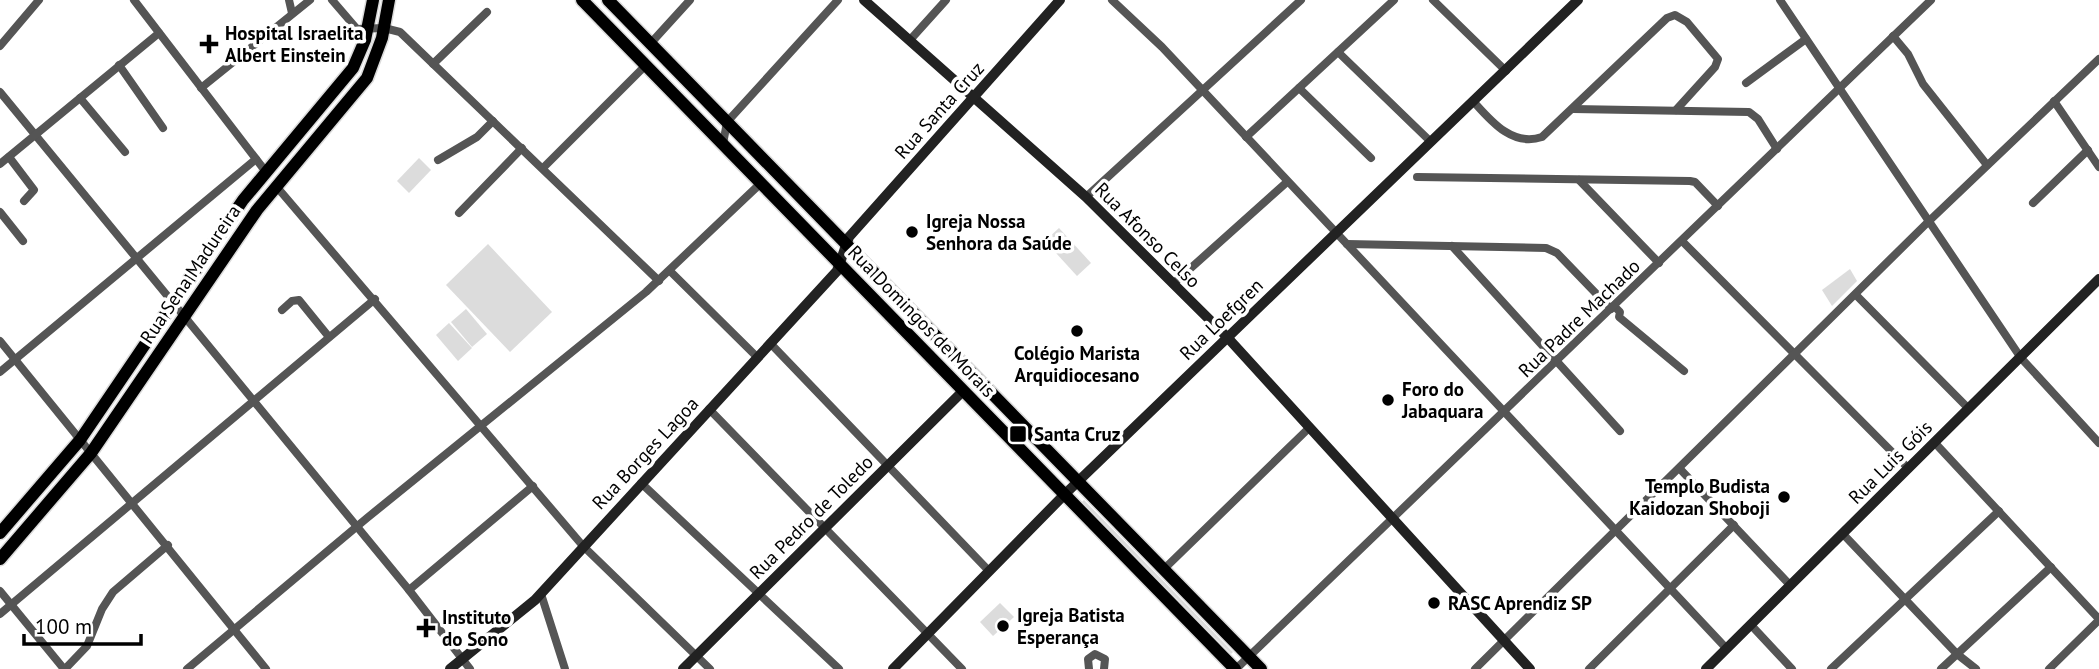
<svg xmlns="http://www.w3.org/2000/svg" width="2099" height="669" viewBox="0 0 2099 669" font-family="'PT Sans',sans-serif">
<rect width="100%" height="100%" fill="#fff"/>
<g fill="#dcdcdc">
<polygon points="419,158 431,170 409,193 397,181"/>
<polygon points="1059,228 1091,263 1077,276 1045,241"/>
<polygon points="488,244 552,312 510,352 446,285"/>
<polygon points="1850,269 1857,281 1832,306 1822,290"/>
<polygon points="466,309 487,334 472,347 451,322"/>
<polygon points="449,323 472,348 458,361 436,335"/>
<polygon points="1084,500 1233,652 1231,654 1082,502"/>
<polygon points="1000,603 1014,617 993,636 980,622"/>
</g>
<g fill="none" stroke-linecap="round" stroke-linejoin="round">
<g stroke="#dbdbdb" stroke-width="15">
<g id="primary">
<polyline points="582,0 1235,669"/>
<polyline points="608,0 1261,669"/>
<polyline points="0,533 80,440 243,200 353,68 365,40 373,0"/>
<polyline points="0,559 91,453 257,210 367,78 382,38 389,0"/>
</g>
</g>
<g stroke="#555" stroke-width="8">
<polyline points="134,0 266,172"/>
<polyline points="289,0 292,13"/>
<polyline points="332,0 357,29 384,28 400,32 659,281"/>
<polyline points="1112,0 1162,47 1726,648"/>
<polyline points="1433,0 1506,71"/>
<polyline points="1780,0 2021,358 2099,443"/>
<polyline points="1893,36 1908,54 1923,84 1987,165"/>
<polyline points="910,40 946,0"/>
<polyline points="650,44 690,0"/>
<polyline points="0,46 39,0"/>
<polyline points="1338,52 1431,142"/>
<polyline points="433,64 487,12"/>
<polyline points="119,65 163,128"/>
<polyline points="1746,83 1806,39"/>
<polyline points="201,88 310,0"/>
<polyline points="1299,88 1371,158"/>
<polyline points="0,92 409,590 470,669"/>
<polyline points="80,98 125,152"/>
<path d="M 1473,101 C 1491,121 1512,147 1542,137 L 1667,18 L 1675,15 L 1687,22 L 1718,59 L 1715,67 L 1676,110"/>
<polyline points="2054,101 2099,167"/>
<polyline points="1573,109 1749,112 1758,119 1777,149"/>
<polyline points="1246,137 1394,0"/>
<polyline points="723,144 727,122 838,0"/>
<polyline points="9,157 34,190 24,201"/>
<polyline points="438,160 477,137 493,121"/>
<polyline points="0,164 159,33"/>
<polyline points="543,168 646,65"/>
<polyline points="1417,177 1690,181 1695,182 1718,206"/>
<polyline points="1579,180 1659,263"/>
<polyline points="276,186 583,546 710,669"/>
<polyline points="1086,197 1301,0"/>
<polyline points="2033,203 2088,150"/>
<polyline points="0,212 23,241"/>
<polyline points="459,213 522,148"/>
<polyline points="1682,241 1908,468"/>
<polyline points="1347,244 1546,248 1557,253 1611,309"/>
<polyline points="1452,246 1620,431"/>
<polyline points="670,271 757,357"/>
<polyline points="1173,284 1287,182"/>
<polyline points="1856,295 1969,409"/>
<polyline points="1614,306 1620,312 1619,317 1684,371"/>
<polyline points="282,310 292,301 299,300 329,337"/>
<polyline points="0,341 266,669"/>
<polyline points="770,343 989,571"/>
<polyline points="0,372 256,159"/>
<polyline points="709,409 962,669"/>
<polyline points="1935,443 2099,619"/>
<polyline points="1680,469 1790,585"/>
<polyline points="641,483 839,669"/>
<polyline points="1843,534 1957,654 1976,669"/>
<polyline points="1163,570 1309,428"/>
<polyline points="409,590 533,486"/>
<polyline points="0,591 64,669"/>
<polyline points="541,594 565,669"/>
<polyline points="0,614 375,299"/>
<polyline points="1751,625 1792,669"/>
<polyline points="65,669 87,646 102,609 113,592 168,545"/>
<polyline points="187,669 367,518 646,292 761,183"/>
<polyline points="1089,669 1088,659 1095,654 1105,659 1104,669"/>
<polyline points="1236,669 1931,0"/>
<polyline points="1475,669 1927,223 2099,59"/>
<polyline points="1589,669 1734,525"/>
<polyline points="1831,669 1999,511"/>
<polyline points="1941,669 2051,567"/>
<polyline points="2049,669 2099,620"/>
</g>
<g stroke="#222" stroke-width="10">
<polyline points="864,0 1086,197 1227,337 1530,669"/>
<polyline points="450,669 535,600 837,271 849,237 1060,0"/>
<polyline points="683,669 963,391"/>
<polyline points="893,669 1065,494 1578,0"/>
<polyline points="1706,669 2099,279"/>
</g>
<use href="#primary" stroke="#000" stroke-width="12"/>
</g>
<g fill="#000" stroke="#fff" stroke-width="2.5">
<path d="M205.5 33.5h7v7h7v7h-7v7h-7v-7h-7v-7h7z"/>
<circle cx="912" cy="232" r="7"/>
<circle cx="1077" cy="331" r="7"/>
<circle cx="1388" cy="400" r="7"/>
<rect x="1009" y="425" width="18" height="18" rx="3.5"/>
<circle cx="1784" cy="497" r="7"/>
<circle cx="1434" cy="603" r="7"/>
<circle cx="1003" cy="626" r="7"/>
<path d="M422.5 617.5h7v7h7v7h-7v7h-7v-7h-7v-7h7z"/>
</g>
<g text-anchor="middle" stroke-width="7" stroke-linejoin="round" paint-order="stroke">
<g font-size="19" font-weight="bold" fill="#000" stroke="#fff" text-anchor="start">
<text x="225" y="40">Hospital Israelita<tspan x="225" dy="22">Albert Einstein</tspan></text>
<text x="926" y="228">Igreja Nossa<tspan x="926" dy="22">Senhora da Saúde</tspan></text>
<text x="1077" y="360" text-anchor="middle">Colégio Marista<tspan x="1077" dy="22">Arquidiocesano</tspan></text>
<text x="1402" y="396">Foro do<tspan x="1402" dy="22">Jabaquara</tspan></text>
<text x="1034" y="441">Santa Cruz</text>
<text x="1770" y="493" text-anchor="end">Templo Budista<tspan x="1770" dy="22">Kaidozan Shoboji</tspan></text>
<text x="1448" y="610">RASC Aprendiz SP</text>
<text x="1017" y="622">Igreja Batista<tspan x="1017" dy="22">Esperança</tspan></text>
<text x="442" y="624">Instituto<tspan x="442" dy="22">do Sono</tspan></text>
</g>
<g font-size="19" fill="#000" stroke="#fff">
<text transform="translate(939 110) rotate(-48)" y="7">Rua Santa Cruz</text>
<text transform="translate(1148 235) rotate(45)" y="7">Rua Afonso Celso</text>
<text transform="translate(190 274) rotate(-56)" y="7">Rua Sena Madureira</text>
<text transform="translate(1579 318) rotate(-44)" y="7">Rua Padre Machado</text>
<text transform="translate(1221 319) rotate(-44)" y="7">Rua Loefgren</text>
<text transform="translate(922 321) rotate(46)" y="7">Rua Domingos de Morais</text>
<text transform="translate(645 453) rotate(-47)" y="7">Rua Borges Lagoa</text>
<text transform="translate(1890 462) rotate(-45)" y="7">Rua Luis Góis</text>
<text transform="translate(811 517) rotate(-45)" y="7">Rua Pedro de Toledo</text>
</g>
</g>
<path d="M24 634v10h117v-10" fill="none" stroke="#000000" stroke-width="3.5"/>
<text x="35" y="634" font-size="21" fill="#000000" stroke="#ffffff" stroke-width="5" paint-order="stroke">100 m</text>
</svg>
